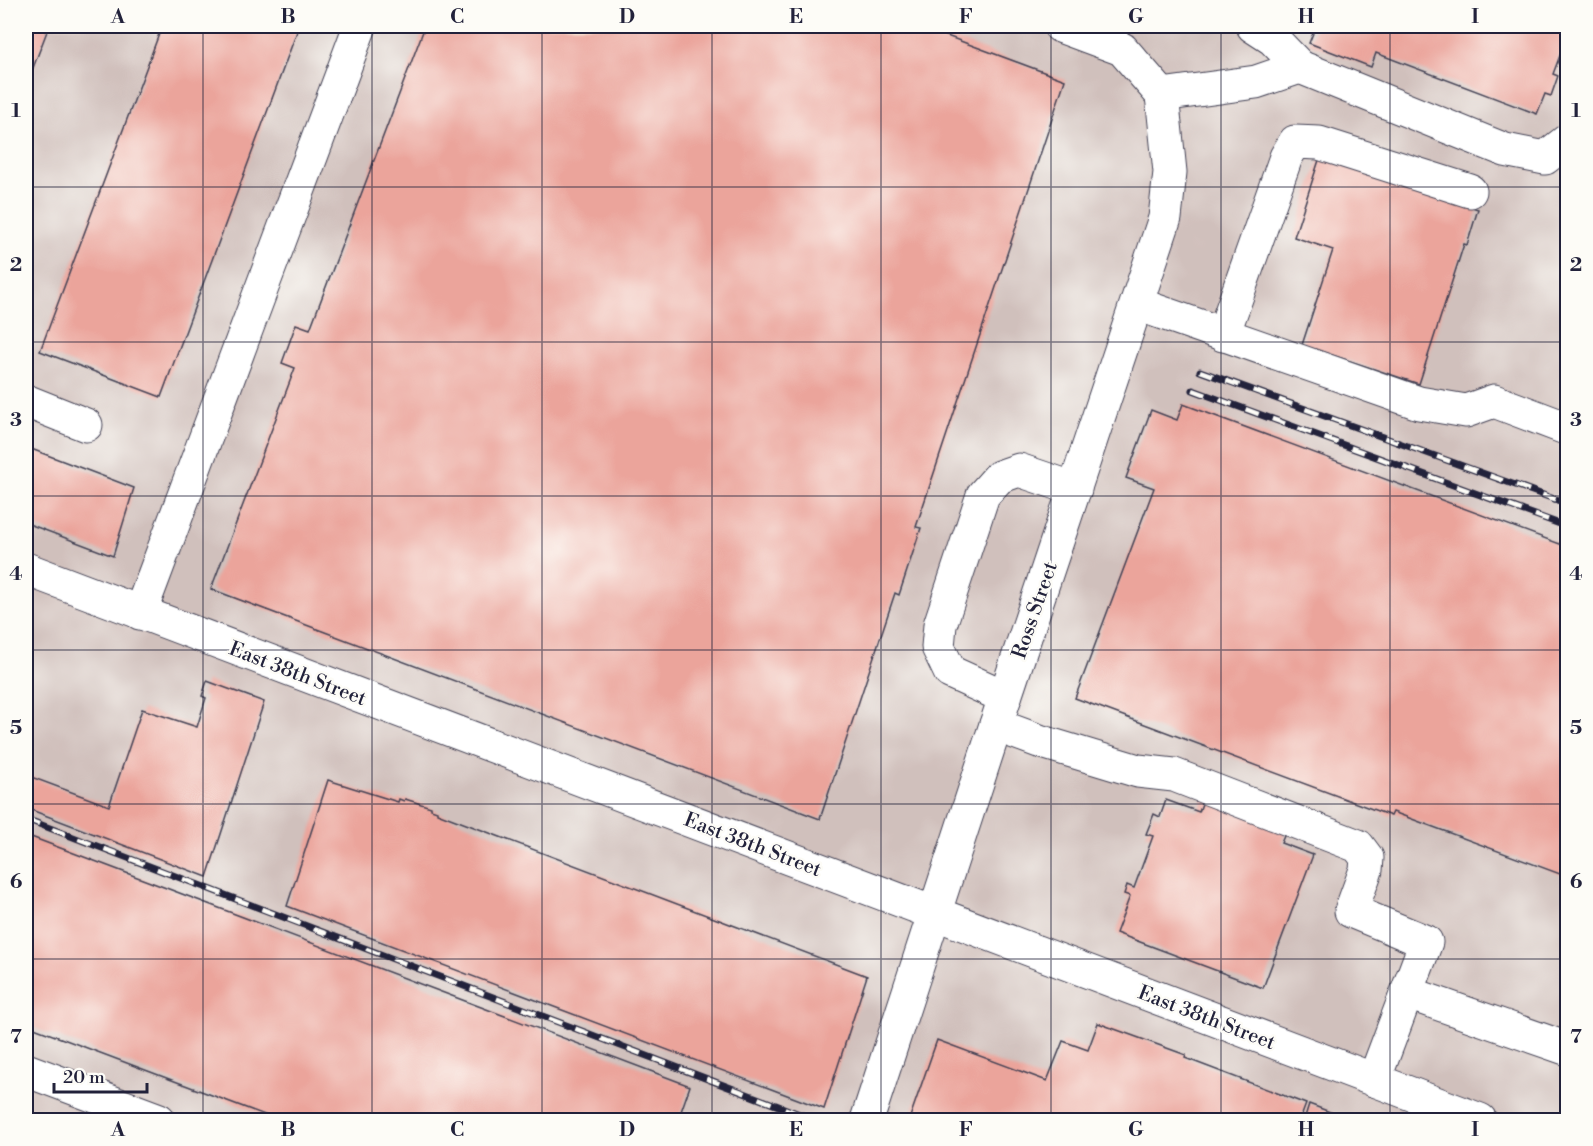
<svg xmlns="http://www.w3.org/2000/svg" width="1593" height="1146" viewBox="0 0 1593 1146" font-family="'Libre Bodoni',serif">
<rect width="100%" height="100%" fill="#fdfcf7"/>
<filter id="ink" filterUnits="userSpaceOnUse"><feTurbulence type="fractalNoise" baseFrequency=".0167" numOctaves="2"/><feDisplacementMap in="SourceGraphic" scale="12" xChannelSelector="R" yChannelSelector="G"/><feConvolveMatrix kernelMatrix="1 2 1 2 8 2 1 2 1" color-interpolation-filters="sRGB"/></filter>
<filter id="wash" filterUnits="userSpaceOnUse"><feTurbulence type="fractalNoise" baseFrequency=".008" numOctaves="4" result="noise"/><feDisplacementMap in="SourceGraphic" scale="24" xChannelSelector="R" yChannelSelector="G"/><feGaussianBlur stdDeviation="1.35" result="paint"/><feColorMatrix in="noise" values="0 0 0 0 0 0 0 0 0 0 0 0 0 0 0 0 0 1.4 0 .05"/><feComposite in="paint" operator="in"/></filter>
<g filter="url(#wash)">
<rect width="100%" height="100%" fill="#f7ebd8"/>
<rect fill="#d0c0bc" x="26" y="26" width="1541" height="1094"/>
<g id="blocks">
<g fill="#eba49b">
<polygon points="26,26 49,26 28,81 26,80"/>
<polygon points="162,26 299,26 161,397 40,351"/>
<polygon points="425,26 920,26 1065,80 916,527 921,528 899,595 895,593 820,819 211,589 295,368 282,363 296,324 310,329"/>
<polygon points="1316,26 1568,26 1568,34 1553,74 1558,76 1551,96 1545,94 1537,114 1376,53 1371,67 1309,43"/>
<polygon points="1320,157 1478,209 1467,245 1464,244 1419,384 1302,345 1333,250 1294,237"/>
<polygon points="1183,404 1568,547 1568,877 1393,812 1391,816 1075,698 1154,488 1126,478 1151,410 1177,420"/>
<polygon points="26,447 134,488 113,556 26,523"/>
<polygon points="207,681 264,702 207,877 26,808 26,775 109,806 142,709 197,727 206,698 202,696"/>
<polygon points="328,780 398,802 399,799 404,801 405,799 431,807 431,809 437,811 437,813 867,976 824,1109 287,906"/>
<polygon points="1204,798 1287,829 1281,843 1313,855 1263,988 1116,933 1130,896 1124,894 1127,885 1134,888 1153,836 1146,834 1154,814 1160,817 1166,800 1199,812"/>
<polygon points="26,835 690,1086 678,1120 278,1120 26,1025"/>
<polygon points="1098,1023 1186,1055 1185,1058 1306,1104 1300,1120 909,1120 937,1040 1047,1081 1063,1041 1088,1050"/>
<polygon points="1309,1104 1351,1120 1304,1120"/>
</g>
</g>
</g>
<g filter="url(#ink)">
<use href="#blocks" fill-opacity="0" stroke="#424053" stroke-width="1.5"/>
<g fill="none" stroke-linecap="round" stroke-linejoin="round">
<g stroke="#424053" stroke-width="35">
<g id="minor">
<polyline points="1060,26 1122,49 1162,95"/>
<polyline points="1253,26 1273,39 1300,67"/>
<polyline points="1162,95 1256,82 1300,67 1505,150 1545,158 1568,140"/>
<polyline points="1137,304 1419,403 1466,411 1494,401 1568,429"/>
<polyline points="1223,335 1286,157 1295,142 1319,143 1470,191"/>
<polyline points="26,401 86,425"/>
<polyline points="26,569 1480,1120"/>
<polyline points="140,613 360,26"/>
<polyline points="1005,697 950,672 938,647 940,625 983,495 999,477 1019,470 1075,489"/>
<polyline points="996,725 1039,741 1138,771 1174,775 1358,846 1367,858 1366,870 1351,911 1426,942 1374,1080"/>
<polyline points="1408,993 1568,1049"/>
<polyline points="26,1070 159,1120"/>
<polyline points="867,1120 1005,697 1165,218 1170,172 1162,95"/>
</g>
</g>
<use href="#minor" stroke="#fff" stroke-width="33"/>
<g stroke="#22223b" stroke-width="7">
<g id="rail">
<polyline points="1200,371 1568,504"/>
<polyline points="1193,390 1568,527"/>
<polyline points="26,819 815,1120"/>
</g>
</g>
<use href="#rail" stroke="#fdfcf7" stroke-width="4.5" stroke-dasharray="14" stroke-linecap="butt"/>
</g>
</g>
<path fill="none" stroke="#22223b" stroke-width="1.5" stroke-opacity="0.55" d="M 203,26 L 203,1120M 372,26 L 372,1120M 542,26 L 542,1120M 712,26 L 712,1120M 881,26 L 881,1120M 1051,26 L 1051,1120M 1221,26 L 1221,1120M 1390,26 L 1390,1120M 26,187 L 1568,187M 26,342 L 1568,342M 26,496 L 1568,496M 26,650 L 1568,650M 26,804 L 1568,804M 26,959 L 1568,959"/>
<g text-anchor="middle" stroke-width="5" stroke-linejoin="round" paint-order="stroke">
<g font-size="20" fill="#22223b" stroke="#fdfcf7">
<text transform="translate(1034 610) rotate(-71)" y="7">Ross Street</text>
<text transform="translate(298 673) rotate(21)" y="7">East 38th Street</text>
<text transform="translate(753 844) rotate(21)" y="7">East 38th Street</text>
<text transform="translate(1207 1017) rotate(21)" y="7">East 38th Street</text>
</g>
</g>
<rect width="1593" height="1146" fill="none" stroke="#fdfcf7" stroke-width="66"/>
<path d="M54 1083v9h93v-9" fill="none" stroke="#22223b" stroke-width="3"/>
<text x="63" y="1083" font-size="18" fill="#22223b" stroke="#fdfcf7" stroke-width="4.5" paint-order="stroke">20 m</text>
<rect x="33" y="33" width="1527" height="1080" fill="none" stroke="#22223b" stroke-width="2"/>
<g font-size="20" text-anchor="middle" font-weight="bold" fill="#22223b">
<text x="118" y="23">A</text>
<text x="288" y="23">B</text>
<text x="457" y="23">C</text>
<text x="627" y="23">D</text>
<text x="796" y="23">E</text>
<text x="966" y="23">F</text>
<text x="1136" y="23">G</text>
<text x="1306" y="23">H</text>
<text x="1475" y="23">I</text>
<text x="16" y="117">1</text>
<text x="1576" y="117">1</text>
<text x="16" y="271">2</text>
<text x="1576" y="271">2</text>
<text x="16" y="426">3</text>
<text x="1576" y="426">3</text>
<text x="16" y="580">4</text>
<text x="1576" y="580">4</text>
<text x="16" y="734">5</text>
<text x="1576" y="734">5</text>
<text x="16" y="888">6</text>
<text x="1576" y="888">6</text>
<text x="16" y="1043">7</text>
<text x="1576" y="1043">7</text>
<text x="118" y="1136">A</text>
<text x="288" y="1136">B</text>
<text x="457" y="1136">C</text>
<text x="627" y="1136">D</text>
<text x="796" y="1136">E</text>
<text x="966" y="1136">F</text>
<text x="1136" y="1136">G</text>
<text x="1306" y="1136">H</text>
<text x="1475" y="1136">I</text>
</g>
</svg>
